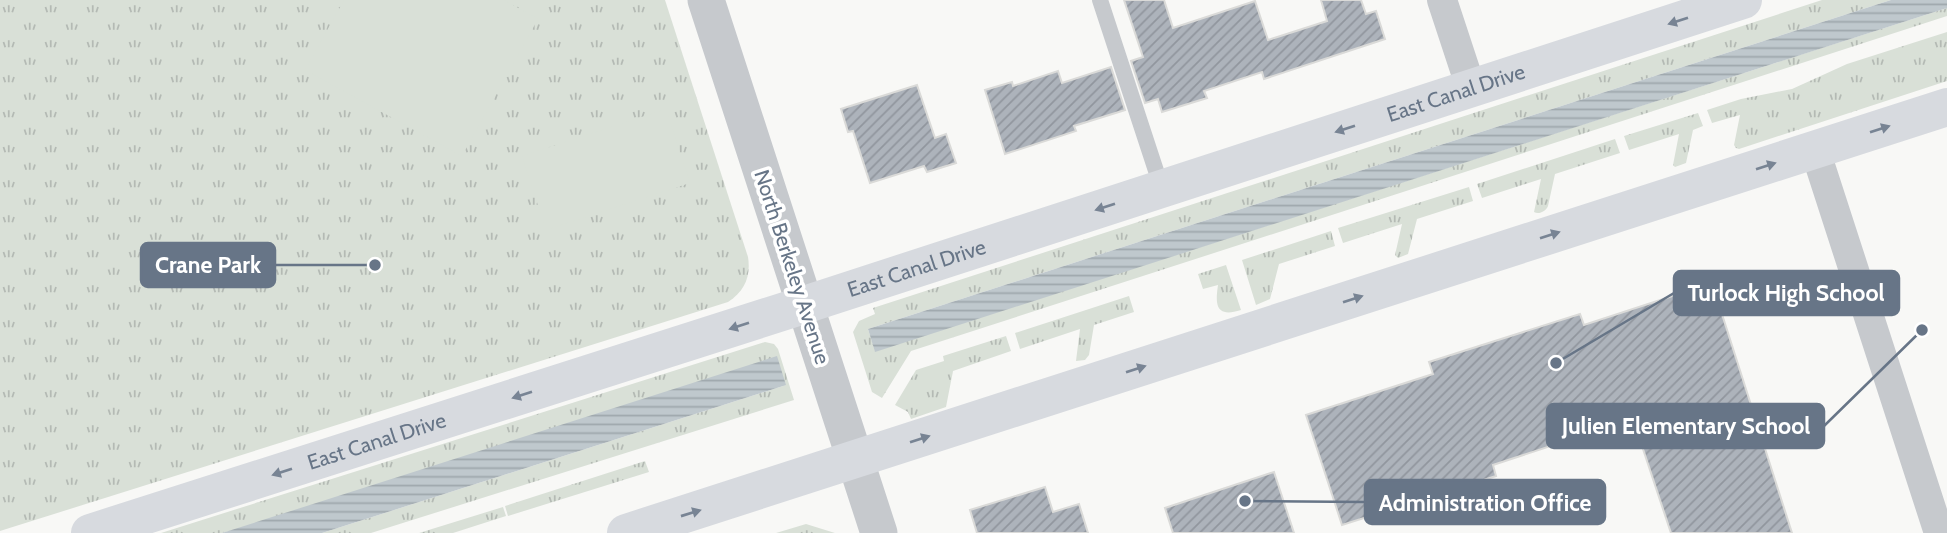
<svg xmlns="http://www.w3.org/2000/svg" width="1947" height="533" viewBox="0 0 1947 533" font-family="Cabin,sans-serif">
<defs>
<pattern id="grass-tufts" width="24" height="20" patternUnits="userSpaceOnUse" patternTransform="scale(1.75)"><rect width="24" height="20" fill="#d9e0d7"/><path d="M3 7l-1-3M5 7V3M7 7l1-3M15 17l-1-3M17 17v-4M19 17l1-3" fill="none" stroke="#b4bab4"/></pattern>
<pattern id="water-rules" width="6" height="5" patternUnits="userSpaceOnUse" patternTransform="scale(1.75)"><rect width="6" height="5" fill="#bfc8cd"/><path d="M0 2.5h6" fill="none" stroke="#9fa7ac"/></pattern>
<pattern id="building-hatch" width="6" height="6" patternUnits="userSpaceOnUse" patternTransform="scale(1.75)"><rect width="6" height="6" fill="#adb3bb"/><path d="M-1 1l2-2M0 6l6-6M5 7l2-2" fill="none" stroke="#91969e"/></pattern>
</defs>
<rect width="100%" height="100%" fill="#f8f8f6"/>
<g fill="url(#grass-tufts)">
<path d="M 0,0 L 665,0 L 748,257 C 751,276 745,291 728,302 L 0,531 Z"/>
<polygon points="1822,0 1891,0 868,329 875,351 1947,8 1947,16 911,351 882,398 872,392 853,332 859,321 875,314 873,308"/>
<polygon points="1947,32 1947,81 1739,149 1736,148 1734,145 1740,115 1712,123 1707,110 1741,99 1792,89 1847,64"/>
<polygon points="1698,113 1703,126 1693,130 1686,163 1675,167 1673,165 1679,134 1629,150 1624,136"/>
<path d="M 1615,139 L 1620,153 L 1555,174 L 1548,206 C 1546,211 1539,215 1534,212 L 1541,179 L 1482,198 L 1477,184 Z"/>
<polygon points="1469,187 1473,201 1417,219 1408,254 1398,258 1395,255 1402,224 1343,243 1338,228"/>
<polygon points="1331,231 1335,246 1279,264 1270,299 1256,305 1242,260"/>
<path d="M 1226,265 L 1241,310 C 1216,318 1215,305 1218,285 L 1203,289 L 1198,274 Z"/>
<polygon points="1129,296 1134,312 1094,325 1089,355 1085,360 1076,361 1080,329 1020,349 1015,333"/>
<polygon points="1006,336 1011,351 953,371 946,407 911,419 908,412 895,405 916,370 944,361 943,356"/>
<polygon points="765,342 774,344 778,349 794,400 371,533 322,533 786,385 222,533 161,533"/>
<polygon points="645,461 649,472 508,516 505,506"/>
<polygon points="503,507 506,516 453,533 419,533"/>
<polygon points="806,524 835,533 776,533"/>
</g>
<g fill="#d9e0d7">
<polygon points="344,0 504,0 538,19 462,156 305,70"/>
<polygon points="666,109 690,183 546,230 522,156"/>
</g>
<g fill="url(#water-rules)">
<polygon points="1891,0 1947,0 1947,8 875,352 868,329"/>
<polygon points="777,356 786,385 322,533 222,533"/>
</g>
<g fill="url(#building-hatch)" stroke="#dadad8" stroke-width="2">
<polygon points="1124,0 1164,0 1173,28 1255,1 1268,40 1327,21 1321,0 1361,0 1366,14 1376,11 1385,39 1264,79 1262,72 1204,91 1207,98 1162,112 1158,99 1145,103 1131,61 1143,57"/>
<polygon points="1111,67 1125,110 1074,126 1076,131 1005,154 985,90 1012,82 1013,86 1058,71 1062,83"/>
<polygon points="917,85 935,138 946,134 956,163 927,172 924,166 870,183 853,131 848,132 841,109"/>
<polygon points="1712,283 1792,533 1671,533 1633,419 1493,465 1496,476 1342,525 1306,415 1433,374 1429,362 1580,314 1584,325"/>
<polygon points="1274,472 1294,533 1173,533 1165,508"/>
<polygon points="1045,487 1053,512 1079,504 1088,533 977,533 970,510"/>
</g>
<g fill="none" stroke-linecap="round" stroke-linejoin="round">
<polyline stroke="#c6c9cd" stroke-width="16" points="1100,0 1162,189"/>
<g stroke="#c6c9cd" stroke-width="30">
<polyline points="1442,0 1471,88"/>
<polyline points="1815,150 1939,533"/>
</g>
<polyline stroke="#c6c9cd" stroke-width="37" points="706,0 879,533"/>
<g stroke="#d7dadf" stroke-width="38">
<path id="s1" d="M 90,533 L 804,305 L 1743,0"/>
<polyline points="626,533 1947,107"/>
</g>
</g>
<defs><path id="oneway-solid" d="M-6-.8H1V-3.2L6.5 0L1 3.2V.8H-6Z" transform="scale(1.75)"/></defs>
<g fill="#788494">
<use href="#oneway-solid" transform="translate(1678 21) rotate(162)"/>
<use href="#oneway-solid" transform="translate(1345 129) rotate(162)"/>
<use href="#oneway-solid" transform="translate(1880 129) rotate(-18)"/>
<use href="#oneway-solid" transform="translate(1766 166) rotate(-18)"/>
<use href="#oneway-solid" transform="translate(1105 207) rotate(162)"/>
<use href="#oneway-solid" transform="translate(1550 235) rotate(-18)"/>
<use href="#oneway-solid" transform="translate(1353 299) rotate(-18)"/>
<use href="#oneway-solid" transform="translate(739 326) rotate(162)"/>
<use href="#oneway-solid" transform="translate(1136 369) rotate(-18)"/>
<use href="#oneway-solid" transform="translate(522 395) rotate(162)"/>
<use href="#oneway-solid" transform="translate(920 439) rotate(-18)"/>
<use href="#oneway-solid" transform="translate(282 472) rotate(162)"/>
<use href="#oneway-solid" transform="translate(691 513) rotate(-17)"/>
</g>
<g text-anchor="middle" stroke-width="7" stroke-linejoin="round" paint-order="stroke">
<g font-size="21" fill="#677587" stroke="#fff">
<text dy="7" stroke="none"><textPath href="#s1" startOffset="1435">East Canal Drive</textPath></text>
<text transform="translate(792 267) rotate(72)" y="7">North Berkeley Avenue</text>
<text dy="7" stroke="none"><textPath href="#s1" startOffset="868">East Canal Drive</textPath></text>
<text dy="7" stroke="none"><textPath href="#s1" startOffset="301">East Canal Drive</textPath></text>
</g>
</g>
<path fill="none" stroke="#677587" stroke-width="2.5" d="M375 265L275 265M1556 363L1674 293M1922 330L1824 426M1245 501L1365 502"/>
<g fill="#677587" stroke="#fff" stroke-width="2.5">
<circle cx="375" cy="265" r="7"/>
<circle cx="1556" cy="363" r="7"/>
<circle cx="1922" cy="330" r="7"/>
<circle cx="1245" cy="501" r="7"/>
</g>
<g fill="#677587" stroke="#677587" stroke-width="2.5">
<rect x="141" y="243" width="134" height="44" rx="7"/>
<rect x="1674" y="271" width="225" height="44" rx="7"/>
<rect x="1547" y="404" width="277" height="44" rx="7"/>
<rect x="1365" y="480" width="240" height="44" rx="7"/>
</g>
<g font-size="23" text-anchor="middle" font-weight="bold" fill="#fff">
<text x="208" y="273">Crane Park</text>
<text x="1786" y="301">Turlock High School</text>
<text x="1686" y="434">Julien Elementary School</text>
<text x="1485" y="511">Administration Office</text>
</g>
</svg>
